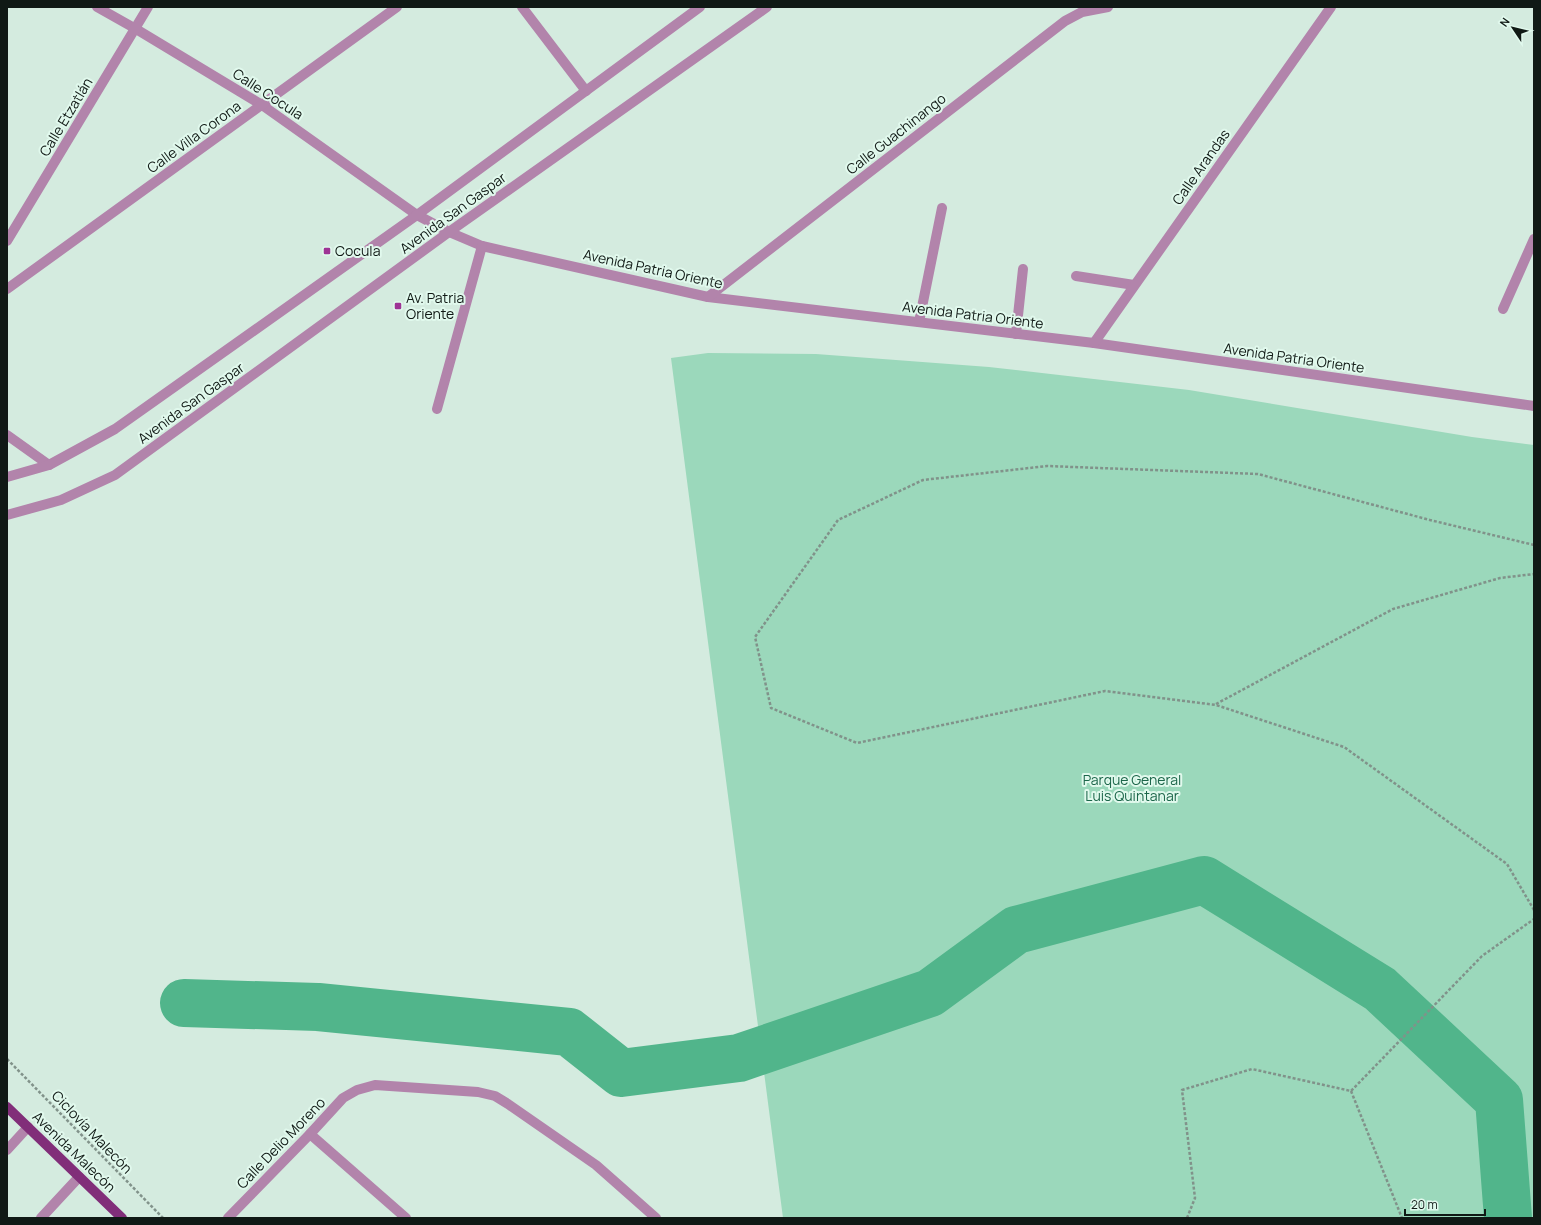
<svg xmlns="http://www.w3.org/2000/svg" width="1541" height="1225" viewBox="0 0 1541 1225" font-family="Manrope,sans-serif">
<rect width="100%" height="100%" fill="#d4ebdf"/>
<polygon fill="#9bd8bb" points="708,353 816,354 989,367 1189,390 1472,437 1534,445 1534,1218 783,1218 671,358"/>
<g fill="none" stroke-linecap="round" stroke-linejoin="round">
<polyline stroke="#51b58b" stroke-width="48" points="184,1003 318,1007 569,1032 621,1073 739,1058 930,993 1016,930 1204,880 1380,989 1499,1100 1508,1218"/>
<g stroke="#81928a" stroke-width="2.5" stroke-dasharray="3 2" stroke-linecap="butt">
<polyline points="1534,545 1430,520 1258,474 1047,466 923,480 838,520 755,637 771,708 857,743 1105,691 1216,705 1344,747 1507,864 1534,910"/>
<polyline points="1216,704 1393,609 1500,578 1534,574"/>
<polyline points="7,1059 163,1218"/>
<polyline points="1351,1091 1402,1218"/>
<polyline points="1187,1218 1195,1198 1182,1090 1252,1069 1351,1091 1482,956 1534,919"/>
</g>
<g stroke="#b284ab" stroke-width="10">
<polyline points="97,7 136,29 262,105 417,215 449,232 482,246 708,297 1094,343 1534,406"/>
<polyline points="522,7 586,91"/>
<polyline points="7,241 148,7"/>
<polyline points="1076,276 1134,285"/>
<polyline points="7,289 397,7"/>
<polyline points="708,297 1065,21 1082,12 1108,7"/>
<polyline points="1503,309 1534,239"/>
<polyline points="919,322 942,208"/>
<polyline points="1016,334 1023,269"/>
<polyline points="1094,343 1331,7"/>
<polyline points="437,409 482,246"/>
<polyline points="7,435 49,465"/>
<polyline points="7,477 49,465 115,429 417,215 700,7"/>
<polyline points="7,515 61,500 115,475 449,232 767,7"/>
<polyline points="310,1134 406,1218"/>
<polyline points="7,1150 28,1127"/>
<polyline points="41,1218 79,1177"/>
<polyline points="228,1218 310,1134 343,1098 357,1090 375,1085 478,1092 495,1096 508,1104 596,1165 656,1218"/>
</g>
<polyline stroke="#812e79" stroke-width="10" points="7,1107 122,1218"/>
</g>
<g fill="#9e3395" stroke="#e1f9ed" stroke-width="1.5">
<rect x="323" y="247" width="8" height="8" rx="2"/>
<rect x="394" y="302" width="8" height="8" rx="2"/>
</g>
<g text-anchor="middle" stroke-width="4" stroke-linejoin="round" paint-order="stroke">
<g font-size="14" fill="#101915" stroke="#e1f9ed">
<text transform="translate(268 94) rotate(33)" y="5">Calle Cocula</text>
<text transform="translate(66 117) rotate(-59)" y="5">Calle Etzatlán</text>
<text transform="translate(896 134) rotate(-38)" y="5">Calle Guachinango</text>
<text transform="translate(194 137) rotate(-36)" y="5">Calle Villa Corona</text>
<text transform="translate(1201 167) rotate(-55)" y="5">Calle Arandas</text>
<text transform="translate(453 213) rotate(-36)" y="5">Avenida San Gaspar</text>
<text transform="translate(653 269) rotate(12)" y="5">Avenida Patria Oriente</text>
<text transform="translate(973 315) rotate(7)" y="5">Avenida Patria Oriente</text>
<text transform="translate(1294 358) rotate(8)" y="5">Avenida Patria Oriente</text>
<text transform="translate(191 403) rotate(-36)" y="5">Avenida San Gaspar</text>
<text transform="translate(92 1132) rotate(46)" y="5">Ciclovía Malecón</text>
<text transform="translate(281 1143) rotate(-46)" y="5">Calle Delio Moreno</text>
<text transform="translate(74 1152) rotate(44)" y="5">Avenida Malecón</text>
</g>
<g font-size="14" fill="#101915" stroke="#e1f9ed" text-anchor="start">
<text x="335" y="256">Cocula</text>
<text x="406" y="303">Av. Patria<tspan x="406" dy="16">Oriente</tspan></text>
</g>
<g font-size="14" fill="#1c664a" stroke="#e1f9ed">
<text x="1132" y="785">Parque General<tspan x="1132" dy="16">Luis Quintanar</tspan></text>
</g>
</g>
<rect width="1541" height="1225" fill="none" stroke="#101915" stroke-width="16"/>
<g transform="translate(1513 28) rotate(305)" stroke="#e1f9ed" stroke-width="3" paint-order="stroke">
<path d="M0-3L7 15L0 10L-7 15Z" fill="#101915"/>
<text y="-6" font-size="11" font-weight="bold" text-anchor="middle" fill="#101915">N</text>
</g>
<path d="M1405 1209v6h80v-6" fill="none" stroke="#101915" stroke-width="2"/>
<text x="1411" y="1209" font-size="12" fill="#101915" stroke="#e1f9ed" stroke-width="3" paint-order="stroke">20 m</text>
</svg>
